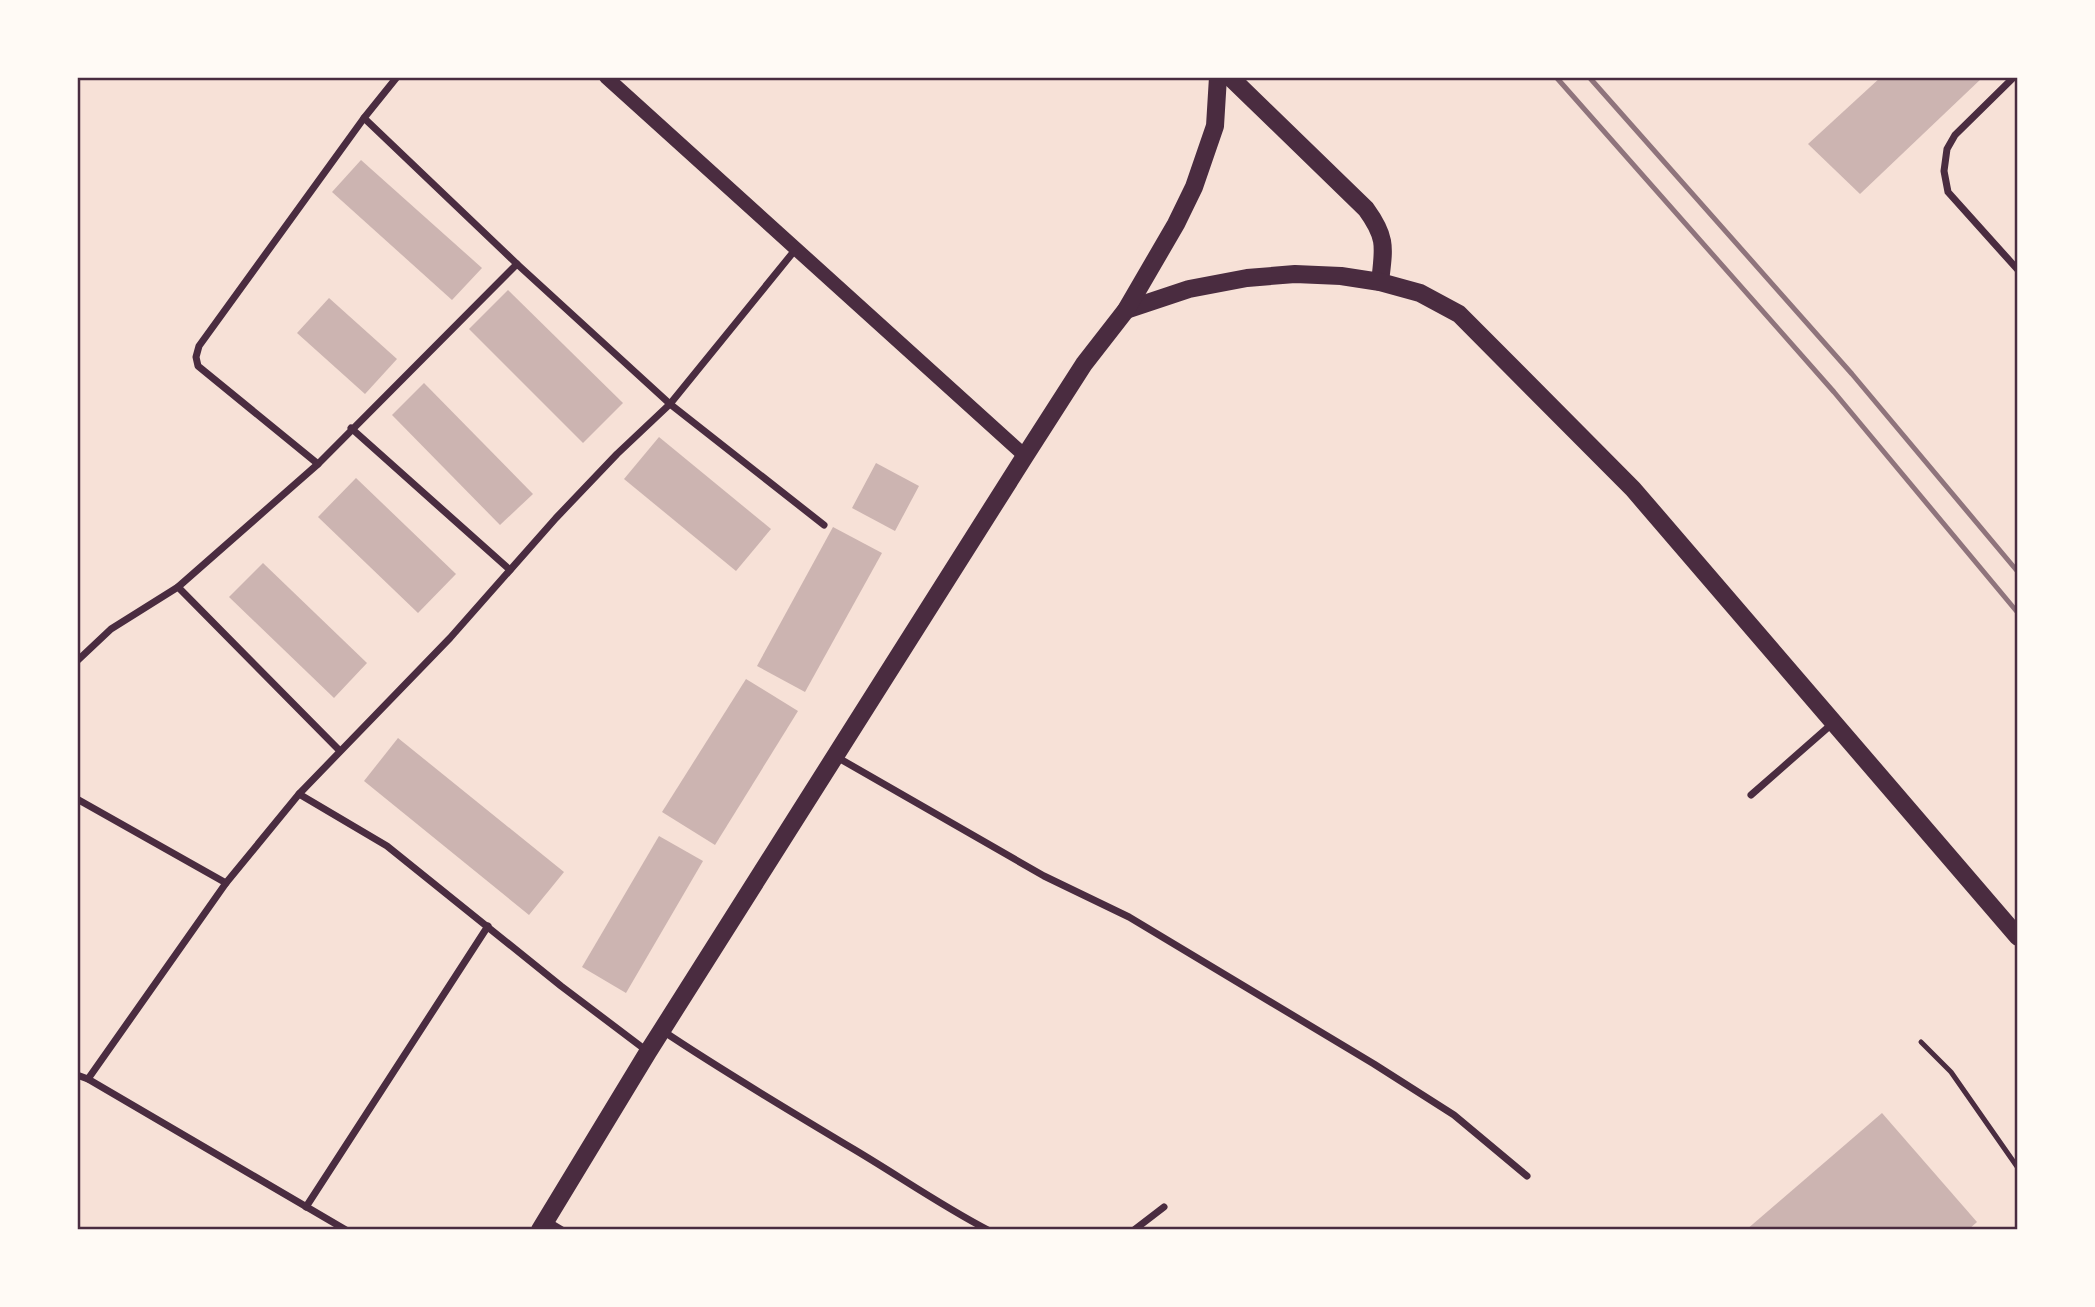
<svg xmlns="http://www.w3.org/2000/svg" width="2095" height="1307" viewBox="0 0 2095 1307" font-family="Figtree,sans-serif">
<rect width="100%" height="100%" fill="#f7e1d7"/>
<g fill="#ccb4b1">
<polygon points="1881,77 1983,77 1860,194 1808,144"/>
<polygon points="361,160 482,268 452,300 332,192"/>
<polygon points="508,290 623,403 583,443 469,329"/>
<polygon points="329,298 397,359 365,394 297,333"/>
<polygon points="424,383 533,494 500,525 392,415"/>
<polygon points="659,437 771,529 736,571 624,479"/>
<polygon points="876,463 919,486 895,531 852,508"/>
<polygon points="356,478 456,574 418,613 318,517"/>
<polygon points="833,527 882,553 805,692 757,666"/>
<polygon points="263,563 367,663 334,698 229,597"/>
<polygon points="746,679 798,711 715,845 662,812"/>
<polygon points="398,738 564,872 529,915 364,781"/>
<polygon points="659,836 703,861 626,993 582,967"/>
<polygon points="1882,1113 1977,1222 1968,1230 1746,1230"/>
</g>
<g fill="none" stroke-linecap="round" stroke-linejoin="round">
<polyline stroke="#4a2c40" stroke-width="5" points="1921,1042 1951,1072 2018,1168"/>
<g stroke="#4a2c40" stroke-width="7">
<polyline points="397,77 364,118 517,264"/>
<polyline points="2014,77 1955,135 1947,149 1944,171 1948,192 2018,270"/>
<polyline points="351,428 510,570"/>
<polyline points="318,464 198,366 196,357 199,346 364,118"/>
<polyline points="77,661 111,629 178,587"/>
<polyline points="339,750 178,587 318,464 517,264 670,404 824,525"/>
<polyline points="835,756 1044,876 1129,917 1374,1064 1454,1115 1527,1176"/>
<polyline points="299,794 387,846 561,986 647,1051"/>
<polyline points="1751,795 1833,723"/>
<polyline points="77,799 226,883"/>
<path d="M 663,1031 C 724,1072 787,1109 850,1147 C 896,1174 940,1205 988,1230"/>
<polyline points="77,1075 88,1079"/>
<polyline points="306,1207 488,926"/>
<polyline points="547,1221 562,1230"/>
<polyline points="346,1230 88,1079 226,883 299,794 450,638 556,518 617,454 670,404 795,250"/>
<polyline points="1134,1230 1164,1207"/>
</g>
<polyline stroke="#4a2c40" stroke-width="14" points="606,77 1025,456"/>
<g stroke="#4a2c40" stroke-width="18">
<path d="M 1230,77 L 1366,209 C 1387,238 1384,247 1380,282"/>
<polyline points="1126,310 1189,289 1247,278 1295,274 1341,276 1380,282 1420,293 1459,314 1633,489 2018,937"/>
<polyline points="540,1230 648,1052 1025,456 1084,364 1126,310 1176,224 1194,187 1215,126 1218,77"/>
</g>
<g stroke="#8f747c" stroke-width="5">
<polyline points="1556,77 1834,392 2018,613"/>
<polyline points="1589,77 1852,374 2018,572"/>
</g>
</g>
<rect width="2095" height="1307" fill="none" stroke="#fffaf5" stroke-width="158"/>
<rect x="79" y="79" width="1937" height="1149" fill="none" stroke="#4a2c40" stroke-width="2.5"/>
</svg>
